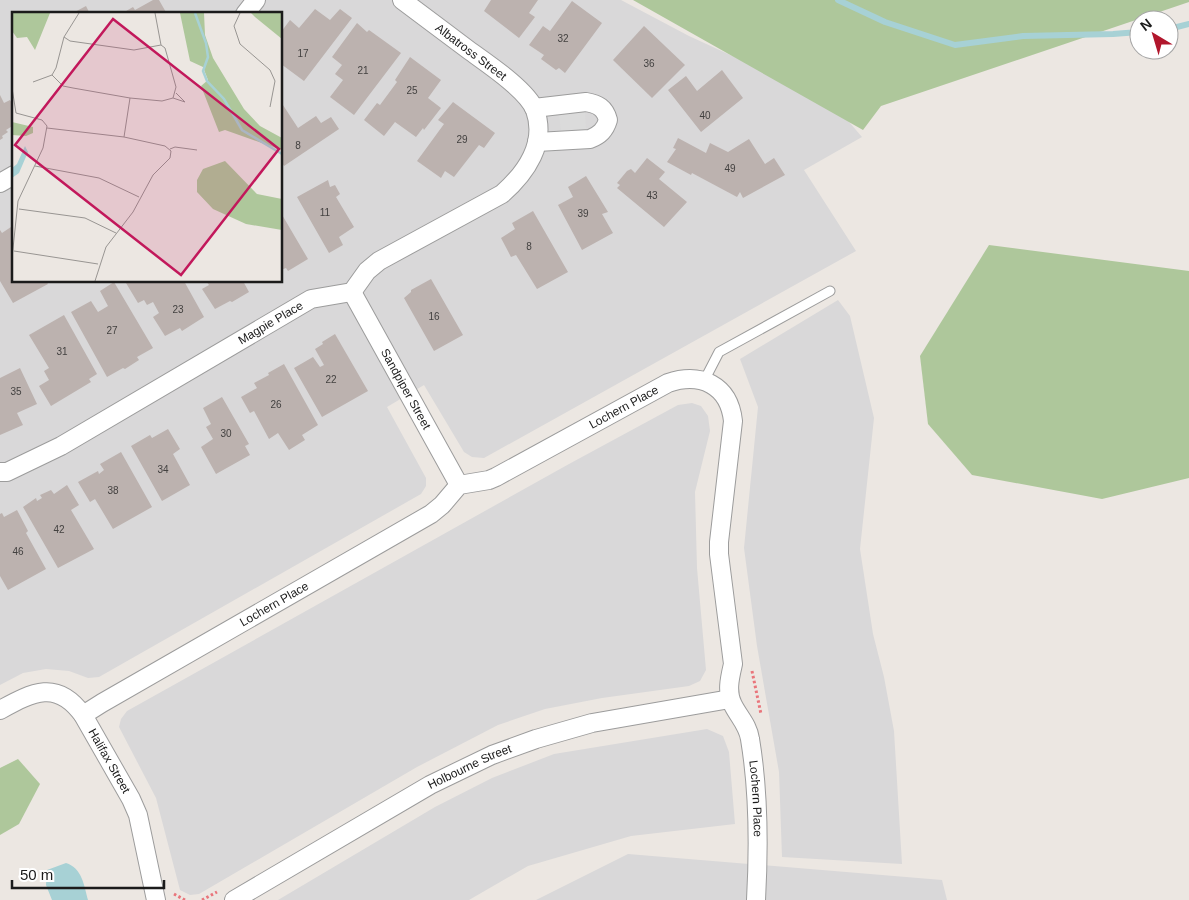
<svg xmlns="http://www.w3.org/2000/svg" width="1189" height="900" viewBox="0 0 1189 900" font-family="Helvetica,sans-serif">
<rect width="100%" height="100%" fill="#ece7e2"/>
<g fill="#d9d8d9" fill-rule="evenodd">
<path d="M 0,0 L 621,0 L 689,36 L 789,82 L 838,109 L 862,137 L 804,170 L 856,251 L 484,458 L 472,457 L 464,452 L 424,385 L 387,407 L 426,478 L 426,486 L 421,494 L 99,677 L 88,678 L 69,671 L 46,669 L 23,673 L 0,685 ZM 14,14 L 281,14 L 281,281 L 14,281 Z"/>
<polygon points="838,300 850,316 874,418 860,549 873,634 884,677 894,731 902,864 782,857 779,772 757,646 744,548 758,407 740,359"/>
<polygon points="692,403 701,406 708,416 710,431 695,492 697,568 706,670 700,681 689,686 602,698 545,709 498,725 417,767 199,894 190,895 180,890 156,798 119,727 121,719 127,711 569,464 678,405"/>
<polygon points="707,729 723,736 729,752 735,824 631,836 528,866 469,900 278,900 435,807 492,778 554,754"/>
<polygon points="628,854 942,880 947,900 536,900"/>
</g>
<g fill="#aec79b">
<polygon points="633,0 1189,0 1189,2 881,106 863,130"/>
<polygon points="989,245 1189,271 1189,478 1102,499 972,475 928,424 920,356"/>
<polygon points="18,759 40,784 19,824 0,835 0,768"/>
</g>
<polygon fill="#dbdbdb" points="585,112 586,129 561,132 559,114"/>
<path fill="#a7d1d5" d="M 66,863 C 82,868 84,885 88,900 L 52,900 L 46,885 L 47,870 Z"/>
<g fill="none" stroke-linecap="round" stroke-linejoin="round">
<g stroke="#a7d1d5" stroke-width="6">
<polyline points="838,0 885,22 955,45 1023,36 1113,34 1139,32"/>
<polyline points="1169,29 1189,24"/>
</g>
</g>
<g fill="#bcb2af">
<polygon points="153,0 159,0 167,14 121,14 133,7 135,10"/>
<polygon points="491,0 538,0 529,13 535,17 519,38 484,11"/>
<polygon points="572,1 602,23 565,73 559,68 556,70 541,59 544,55 529,45 543,26 550,31"/>
<polygon points="86,6 90,14 71,14"/>
<polygon points="315,9 330,20 340,9 352,18 304,81 281,64 281,32 290,20 299,28"/>
<polygon points="357,23 367,32 369,30 401,53 354,115 330,97 343,80 335,74 342,65 332,57"/>
<polygon points="644,26 685,65 652,98 613,60"/>
<polygon points="410,57 441,80 428,98 441,108 424,130 423,128 416,137 395,122 384,136 364,120 377,103 380,105 397,82 395,80"/>
<polygon points="722,70 743,98 701,132 668,90 686,76 697,91"/>
<polygon points="0,95 4,103 10,100 14,107 14,125 6,130 8,132 2,136 3,138 0,140"/>
<polygon points="281,102 298,128 316,116 321,123 331,117 339,129 284,166 281,161"/>
<polygon points="453,102 495,133 484,148 479,145 454,177 445,171 441,178 417,161 444,124 438,120"/>
<polygon points="678,138 706,153 710,143 728,152 749,139 765,164 774,158 785,175 743,198 740,192 737,197 692,173 691,175 667,162 676,149 673,148"/>
<polygon points="647,158 665,172 659,179 687,202 664,227 617,188 620,185 617,183 627,171 631,169 635,173"/>
<polygon points="586,176 608,212 602,214 613,233 582,250 558,205 573,197 568,187"/>
<polygon points="328,180 330,187 335,185 340,194 336,197 354,227 339,237 343,245 329,253 297,197"/>
<polygon points="533,211 568,272 537,289 516,255 511,257 501,238 515,229 512,223"/>
<polygon points="281,213 308,259 288,271 286,268 281,270"/>
<polygon points="14,225 14,281 46,281 48,284 13,303 0,281 0,230 2,233"/>
<polygon points="431,279 463,335 434,351 404,298 411,292 411,290"/>
<polygon points="128,281 184,281 204,317 182,331 180,328 165,336 153,317 159,313 153,302 147,305 144,300 138,303 126,283"/>
<polygon points="206,281 243,281 249,292 232,302 230,301 215,309 202,289 209,285"/>
<polygon points="114,282 153,348 137,357 139,360 125,369 123,368 107,377 71,312 91,301 98,312 108,306 100,291"/>
<polygon points="64,315 97,374 89,379 91,382 51,406 39,386 49,380 44,371 49,368 29,335"/>
<polygon points="335,334 368,391 322,417 294,368 313,357 320,367 324,365 315,349 323,344 322,342"/>
<polygon points="284,364 318,425 302,435 305,440 289,450 278,433 269,439 254,411 250,413 241,397 257,388 254,383 269,375 268,373"/>
<polygon points="20,368 37,404 17,413 23,425 0,435 0,378"/>
<polygon points="222,397 249,444 245,446 250,455 216,474 201,447 213,439 206,427 211,424 203,408"/>
<polygon points="168,429 180,449 173,454 190,485 162,501 131,446 150,435 152,438"/>
<polygon points="121,452 152,507 113,529 95,499 90,502 78,482 98,471 99,474 104,470 100,464"/>
<polygon points="67,485 79,505 71,510 94,549 58,568 23,507 36,498 37,501 42,498 40,495 51,490 54,494"/>
<polygon points="17,510 28,531 26,533 46,569 8,590 0,576 0,514 2,513 4,517"/>
</g>
<g fill="none" stroke-linecap="round" stroke-linejoin="round">
<g stroke="#9c9c9c" stroke-width="11">
<polyline id="lane" points="704,381 719,352 830,291"/>
</g>
<g stroke="#9c9c9c" stroke-width="20">
<g id="street">
<polyline points="245,14 256,0"/>
<path d="M 534,108 L 586,102 C 598,104 605,108 608,120 C 605,130 600,135 590,139 L 537,142"/>
<polyline points="0,183 14,175"/>
<path id="s1" d="M 352,292 L 459,485"/>
<path id="s2" d="M 0,472 L 7,472 L 61,446 L 311,299 L 352,292 L 367,271 L 379,261 L 502,194 C 526,173 547,143 535,110 C 527,90 488,64 470,51 C 447,34 425,17 402,0"/>
<path id="s3" d="M 0,710 C 33,692 57,679 83,715 L 131,799 L 138,815 L 156,900"/>
<path id="s4" d="M 83,715 L 102,703 L 431,514 L 442,505 L 459,485 L 489,480 L 496,477 L 668,383 C 701,372 729,385 733,421 L 719,542 L 719,554 L 733,664 C 730,677 726,692 733,705 C 739,717 748,725 750,739 C 759,793 759,846 756,900"/>
<path id="s5" d="M 234,900 L 430,785 L 492,755 L 536,739 L 592,723 L 730,699"/>
</g>
</g>
<g stroke="#e9757b" stroke-width="3" stroke-dasharray="2.5 2.5" stroke-linecap="butt">
<polyline points="752,671 761,714"/>
<polyline points="174,894 185,900"/>
<polyline points="202,900 217,892"/>
</g>
<use href="#lane" stroke="#fff" stroke-width="9"/>
<use href="#street" stroke="#fff" stroke-width="18"/>
</g>
<g text-anchor="middle" stroke-width="4" stroke-linejoin="round" paint-order="stroke">
<g font-size="10" fill="#434140">
<text x="563" y="42">32</text>
<text x="303" y="57">17</text>
<text x="649" y="67">36</text>
<text x="363" y="74">21</text>
<text x="412" y="94">25</text>
<text x="705" y="119">40</text>
<text x="462" y="143">29</text>
<text x="298" y="149">8</text>
<text x="730" y="172">49</text>
<text x="652" y="199">43</text>
<text x="325" y="216">11</text>
<text x="583" y="217">39</text>
<text x="529" y="250">8</text>
<text x="178" y="313">23</text>
<text x="434" y="320">16</text>
<text x="112" y="334">27</text>
<text x="62" y="355">31</text>
<text x="331" y="383">22</text>
<text x="16" y="395">35</text>
<text x="276" y="408">26</text>
<text x="226" y="437">30</text>
<text x="163" y="473">34</text>
<text x="113" y="494">38</text>
<text x="59" y="533">42</text>
<text x="18" y="555">46</text>
</g>
<g font-size="12" fill="#1b1b1b" stroke="#fff">
<text transform="translate(471 52) rotate(37)" y="4">Albatross Street</text>
<text dy="4" stroke="none"><textPath href="#s2" startOffset="310">Magpie Place</textPath></text>
<text dy="4" stroke="none"><textPath href="#s1" startOffset="111">Sandpiper Street</textPath></text>
<text dy="4" stroke="none"><textPath href="#s4" startOffset="626">Lochern Place</textPath></text>
<text dy="4" stroke="none"><textPath href="#s4" startOffset="221">Lochern Place</textPath></text>
<text dy="4" stroke="none"><textPath href="#s3" startOffset="148">Halifax Street</textPath></text>
<text dy="4" stroke="none"><textPath href="#s5" startOffset="271">Holbourne Street</textPath></text>
<text dy="4" stroke="none"><textPath href="#s4" startOffset="1150">Lochern Place</textPath></text>
</g>
</g>
<g transform="translate(12 12)">
<rect width="270" height="270" fill="#ece7e2"/>
<path d="M 0,1 L 38,1 L 23,38 L 15,25 L 5,26 L 0,19 ZM 168,1 L 192,1 L 193,23 L 201,46 L 232,97 L 248,114 L 270,126 L 270,138 L 213,118 L 207,120 L 189,74 L 196,68 L 191,55 L 178,49 ZM 239,1 L 270,1 L 270,27 L 243,5 ZM 0,110 L 21,115 L 21,121 L 14,124 L 0,123 ZM 213,149 L 245,182 L 270,187 L 270,218 L 234,212 L 201,197 L 185,180 L 185,168 L 191,157 Z" fill="#aec79b"/>
<path d="M 13,134 L 16,140 L 7,161 L 0,166 L 0,156 L 5,152 Z" fill="#a7d1d5"/>
<path fill="none" stroke="#a7d1d5" stroke-width="2.5" d="M 183,1 L 194,31 L 196,45 L 191,59 L 195,69 L 212,87 L 230,118 L 270,142"/>
<path fill="none" stroke="#989592" stroke-width="1" d="M 228,1 L 222,14 L 228,32 L 258,58 L 263,69 L 258,95M 52,25 L 58,29 L 122,38 L 149,33M 40,63 L 51,74 L 61,76 L 118,86 L 150,89 L 161,86 L 164,75 L 153,36 L 149,33 L 143,1M 21,70 L 40,63 L 44,56 L 52,25 L 67,1M 0,76 L 4,101 L 30,108 L 35,114 L 31,136 L 6,189 L 0,246M 161,86 L 173,90 L 164,81M 35,116 L 112,125 L 153,134 L 159,139 L 158,146 L 141,163 L 121,200 L 94,235 L 83,269M 112,125 L 118,86M 158,137 L 163,135 L 185,138M 23,154 L 87,166 L 127,185M 7,197 L 73,206 L 104,221M 2,239 L 86,252"/>
<path fill="#c2185b" fill-opacity="0.15" stroke="#c2185b" stroke-width="2.5" d="M 101,7 L 267,137 L 169,263 L 3,133 Z"/>
<rect width="270" height="270" fill="none" stroke="#1b1b1b" stroke-width="2.5"/>
</g>
<g transform="translate(1154 35) rotate(322)"><circle r="24" fill="#ffffff" stroke="#a4a4a4"/>
<path d="M0-4L9 19L0 12L-9 19Z" fill="#b1162c"/>
<text y="-8" font-size="14" font-weight="bold" text-anchor="middle" fill="#1b1b1b">N</text>
</g>
<path d="M12 880v8h152v-8" fill="none" stroke="#1b1b1b" stroke-width="2.5"/>
<text x="20" y="880" font-size="15" fill="#1b1b1b" stroke="#ffffff" stroke-width="4" paint-order="stroke">50 m</text>
</svg>
